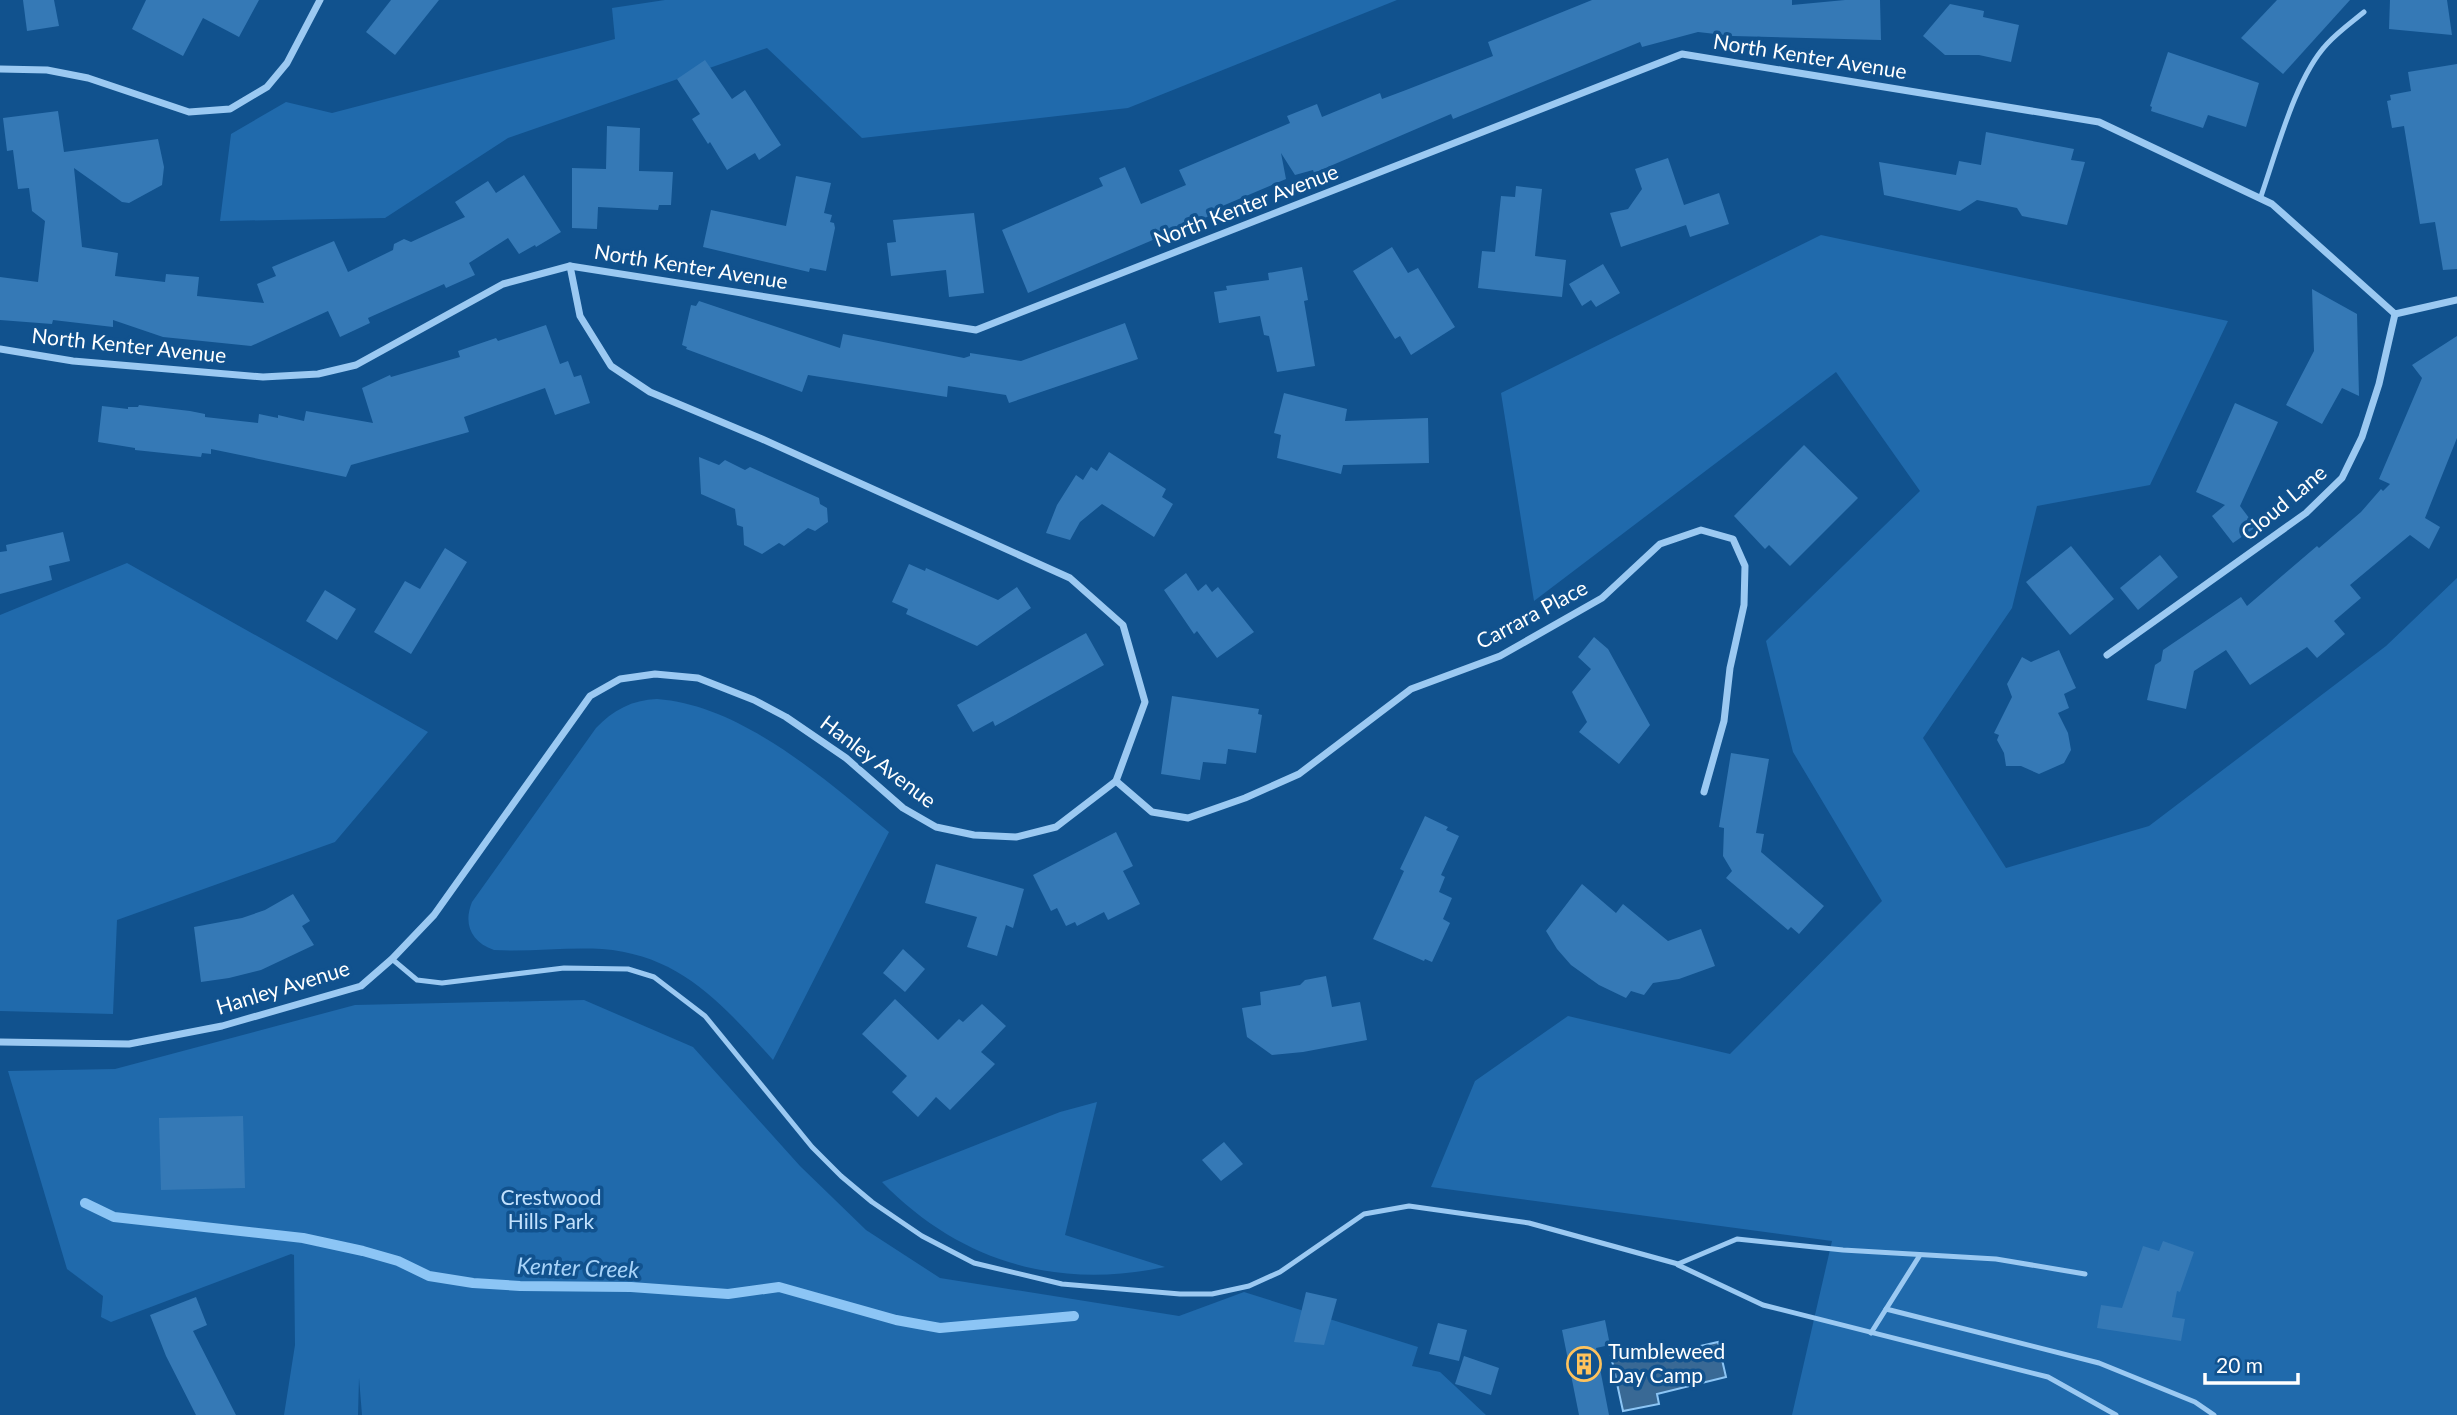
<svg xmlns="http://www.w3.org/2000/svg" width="2457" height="1415" viewBox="0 0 2457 1415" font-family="Lato,sans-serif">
<rect width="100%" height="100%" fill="#11528e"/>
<g fill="#206aac">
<polygon points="665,0 1397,0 1128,108 862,138 767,48 508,138 385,218 220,221 231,134 286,102 332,113 615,39 612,8"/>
<polygon points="1821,235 2228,321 2150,485 2037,506 2012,608 1923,738 2006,868 2149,826 2386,646 2457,578 2457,1415 1792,1415 1832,1241 1431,1187 1475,1081 1568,1016 1730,1054 1882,901 1793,752 1766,641 1920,491 1836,372 1534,601 1501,393"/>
<polygon points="127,563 428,732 335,842 117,920 113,1014 0,1011 0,615"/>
<path d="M 657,699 C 742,705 826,780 889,832 L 773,1060 C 723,1005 681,955 602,949 C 566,947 530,952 494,950 C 471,942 463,924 472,902 L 596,728 C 613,710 632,700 657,699 Z"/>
<polygon points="584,1000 693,1047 800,1166 866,1230 940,1278 1179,1316 1244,1292 1418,1347 1412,1366 1440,1372 1486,1415 362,1415 359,1378 358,1415 284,1415 295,1345 294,1255 291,1254 111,1322 101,1317 103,1296 67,1269 8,1071 115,1069 355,1005"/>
<path d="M 1097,1102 L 1065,1235 L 1165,1267 C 1057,1290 960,1262 882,1182 L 1060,1112 Z"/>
</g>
<polygon fill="#396995" stroke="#8cc5f5" stroke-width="2" points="1718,1342 1726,1377 1657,1394 1659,1404 1623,1411 1611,1356 1646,1347 1648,1358"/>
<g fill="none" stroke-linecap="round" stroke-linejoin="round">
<polyline stroke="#8cc5f5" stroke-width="10" points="85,1203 114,1217 303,1238 363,1251 398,1261 429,1276 473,1283 520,1286 631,1287 728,1294 779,1287 896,1320 940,1328 1074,1316"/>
</g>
<g fill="#3579b6">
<polygon points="23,0 54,0 59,26 27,31"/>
<polygon points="146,0 259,0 239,37 203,18 183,56 132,29"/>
<polygon points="391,0 439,0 395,55 366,32"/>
<polygon points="1592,0 1792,0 1792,5 1845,0 1880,0 1881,40 1733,36 1698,32 1642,47 1640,42 1453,119 1451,114 1314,173 1313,170 1295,175 1281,153 1286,179 1220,207 1221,211 1028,293 1002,230 1103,186 1099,178 1125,167 1141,204 1186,185 1179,170 1290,123 1287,116 1317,104 1322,117 1380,93 1382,99 1406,90 1493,56 1488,42"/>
<polygon points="2277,0 2350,0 2283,74 2241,38"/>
<polygon points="2390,0 2447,0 2452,35 2389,29"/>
<polygon points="1950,4 1984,11 1983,17 2019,25 2011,62 1979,55 1945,55 1923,36"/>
<polygon points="2168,52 2259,83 2246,127 2208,115 2203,128 2151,111 2152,107 2150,106"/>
<polygon points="705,60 732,99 745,90 781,145 759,160 755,153 727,170 710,142 708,144 692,119 700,114 677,79"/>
<polygon points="2457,64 2457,269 2443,270 2435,222 2420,224 2404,126 2392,128 2387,101 2391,100 2390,95 2411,91 2408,72"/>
<polygon points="58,111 64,152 158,139 164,167 162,185 129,203 122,202 74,168 82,247 118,253 115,276 165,282 166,274 199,277 197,296 264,303 257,284 276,276 272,267 334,241 348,272 393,250 394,244 404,239 411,242 465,217 455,202 488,181 496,193 524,175 561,232 536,247 535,245 519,254 508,238 469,263 475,275 446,288 444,284 368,318 370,323 340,337 328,311 251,346 163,337 113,320 113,327 53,320 52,324 0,320 0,277 38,282 45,221 32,211 29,188 18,189 13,150 7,151 3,118"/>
<polygon points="607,126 640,128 639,171 673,172 671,205 659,205 658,210 598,207 597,229 572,228 572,168 606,169"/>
<polygon points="1986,132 2074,149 2071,160 2085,162 2067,225 2022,216 2017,208 1977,200 1960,211 1884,195 1879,162 1956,175 1959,161 1981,165"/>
<polygon points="1668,158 1684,205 1719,193 1729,224 1690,237 1686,225 1621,247 1610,213 1628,209 1642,189 1635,169"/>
<polygon points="796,176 831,183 824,213 832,215 830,222 834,223 835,228 826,271 810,268 809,272 703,247 711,210 786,226"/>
<polygon points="1516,186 1542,189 1535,256 1566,260 1562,297 1478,288 1482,251 1495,252 1501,196 1515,197"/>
<polygon points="974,213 984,293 949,297 946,270 891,276 887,243 896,242 893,220"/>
<polygon points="1392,247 1408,273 1418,268 1455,327 1411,355 1400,336 1395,339 1353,271"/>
<polygon points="1603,264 1620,293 1596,307 1591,300 1582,306 1569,284"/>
<polygon points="1302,267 1308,300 1304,301 1315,366 1277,372 1269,336 1264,335 1260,316 1219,323 1214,292 1227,290 1226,286 1269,280 1268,273"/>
<polygon points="2312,289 2357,314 2359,396 2342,388 2322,424 2286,405 2314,351"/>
<polygon points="699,301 840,348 843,334 964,358 970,356 970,353 1021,361 1125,323 1138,359 1009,403 1006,395 948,386 947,397 808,375 802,392 686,349 687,347 682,345 691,305 696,306"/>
<polygon points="546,325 560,364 568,361 574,377 581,375 590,403 555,415 545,388 464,417 469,432 351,465 346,477 211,449 211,454 202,453 201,457 135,450 135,448 98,442 102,406 128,409 128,407 138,407 139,405 190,411 205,414 205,417 258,423 259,414 278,418 278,415 304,421 306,411 373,423 362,388 390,375 391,377 460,357 458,351 496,338 498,341"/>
<polygon points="2457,336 2457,438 2425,518 2440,527 2429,549 2410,535 2350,585 2361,598 2334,621 2345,634 2317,658 2307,647 2250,685 2226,650 2194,671 2186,709 2147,700 2155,665 2161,661 2163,650 2241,597 2247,606 2317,546 2319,548 2361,512 2381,489 2383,491 2390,484 2379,479 2422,378 2412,365"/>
<polygon points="1284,393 1347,409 1345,421 1428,418 1429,463 1343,465 1341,474 1277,458 1281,435 1274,433"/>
<polygon points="2235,403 2278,422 2240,506 2256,527 2233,543 2212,516 2225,505 2196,492"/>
<polygon points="1804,445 1858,498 1790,566 1769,545 1765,549 1734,516"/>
<polygon points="1109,452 1166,489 1162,497 1173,504 1154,537 1102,504 1080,522 1070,540 1046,533 1057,505 1076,475 1083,480 1091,467 1097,471"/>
<polygon points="699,457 719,465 725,460 745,470 750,467 819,498 820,504 827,508 828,522 815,531 808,528 784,546 779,543 762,554 744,545 743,527 737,525 735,509 701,494"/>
<polygon points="63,532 70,561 49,566 52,580 0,594 0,552 7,551 6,545"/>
<polygon points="2071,546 2114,599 2070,635 2026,582"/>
<polygon points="445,548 467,562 411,654 374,632 405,581 420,589"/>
<polygon points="2160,555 2178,577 2138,610 2120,588"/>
<polygon points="909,564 925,571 926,568 998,600 1017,587 1031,608 977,646 906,614 908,609 892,602"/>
<polygon points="1186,573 1198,591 1206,584 1212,592 1218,587 1254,632 1217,658 1197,631 1194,634 1164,590"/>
<polygon points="325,590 356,609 337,640 306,621"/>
<polygon points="1086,633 1104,665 995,726 993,721 973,732 957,705"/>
<polygon points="1594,637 1608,649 1650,725 1619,764 1579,732 1587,722 1572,692 1591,669 1578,657"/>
<polygon points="2059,650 2076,688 2064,694 2069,708 2058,713 2068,733 2071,750 2064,763 2039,774 2021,766 2006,766 2004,753 1997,740 1999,735 1994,733 2012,697 2007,684 2022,657 2031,662"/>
<polygon points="1172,696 1259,709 1258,714 1262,715 1256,753 1228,749 1226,764 1203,762 1200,780 1161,774"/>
<polygon points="1731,753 1769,759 1756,833 1764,834 1761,852 1824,906 1799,934 1791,927 1788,930 1726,878 1732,871 1723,856 1724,828 1719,827"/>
<polygon points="1425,816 1448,827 1446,830 1459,836 1441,875 1445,877 1439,892 1452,898 1443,919 1450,923 1432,962 1425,959 1424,961 1373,939 1404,871 1400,869"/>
<polygon points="1116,832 1133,866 1123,871 1140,904 1108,920 1104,912 1077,926 1075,922 1066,926 1057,908 1051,911 1033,875"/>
<polygon points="936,864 1024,889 1013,928 1006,925 997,956 967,947 977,917 925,903"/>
<polygon points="1582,884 1616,913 1623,904 1668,941 1701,929 1715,966 1679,979 1653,983 1644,995 1631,991 1626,998 1599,985 1571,965 1557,949 1546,931"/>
<polygon points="293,894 310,921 302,926 314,945 261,970 229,978 201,982 194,927 242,918 265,910"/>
<polygon points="903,949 925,969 905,992 883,973"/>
<polygon points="1326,976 1332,1007 1360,1002 1367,1040 1303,1052 1272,1055 1247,1037 1242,1008 1261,1005 1260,992 1300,985 1305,980"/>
<polygon points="895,999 938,1040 959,1019 963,1022 982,1004 1006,1026 981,1052 995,1064 950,1110 936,1097 918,1117 892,1092 907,1076 862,1034"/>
<polygon points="243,1116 245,1188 161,1190 159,1118"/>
<polygon points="1224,1142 1243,1164 1221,1181 1202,1160"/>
<polygon points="2163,1241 2194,1252 2180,1292 2177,1291 2172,1317 2185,1319 2181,1341 2097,1328 2101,1305 2122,1308 2143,1246 2159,1251"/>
<polygon points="1306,1292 1337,1299 1324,1345 1294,1342"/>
<polygon points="196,1297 207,1325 193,1331 236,1415 196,1415 166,1356 150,1315"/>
<polygon points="1605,1320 1610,1345 1596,1348 1609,1415 1579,1415 1562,1330"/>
<polygon points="1438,1323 1467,1330 1459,1361 1429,1354"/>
<polygon points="1464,1356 1499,1368 1491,1395 1455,1384"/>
</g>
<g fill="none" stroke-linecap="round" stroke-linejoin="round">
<g stroke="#9bc9f2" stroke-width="5">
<path d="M 2260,199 C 2276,154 2295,78 2327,44 C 2338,32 2352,22 2364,12"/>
<polyline points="392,959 417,980 442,983 564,968 628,969 654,977 705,1016 812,1147 841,1176 872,1202 922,1236 974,1263 1062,1284 1180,1294 1212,1294 1249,1286 1280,1272 1364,1214 1409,1206 1529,1223 1678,1264 1737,1239 1843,1250 1996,1259 2085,1274"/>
<polyline points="1678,1265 1763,1305 2048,1377 2116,1415"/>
<polyline points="1886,1309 2099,1363 2195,1402 2214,1415"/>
<polyline points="1871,1333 1920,1255"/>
</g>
<g stroke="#9bc9f2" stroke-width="7">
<polyline points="0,69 47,70 88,78 189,112 230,109 267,87 287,63 320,0"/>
<polyline points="0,349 73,361 263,377 318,374 356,365 503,284 570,266 976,330 1682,54 2099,122 2272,204 2395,314 2457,300"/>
<polyline points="2107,655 2306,513 2342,478 2362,437 2379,384 2395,314"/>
<polyline points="1116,781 1152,812 1188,818 1245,798 1299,774 1411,689 1500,656 1602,598 1660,544 1701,530 1733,539 1745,566 1744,605 1730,668 1724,721 1704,792"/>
<polyline points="0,1042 129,1044 222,1026 361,986 392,959 434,915 590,696 620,679 655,674 698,678 754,700 786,717 846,758 903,808 936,827 974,835 1016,837 1056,827 1116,781 1145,702 1123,625 1070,578 762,439 650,392 611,366 580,316 570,266"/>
</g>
</g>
<defs>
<g id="building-ring" transform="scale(1.75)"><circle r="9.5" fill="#11528e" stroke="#ffc35c" stroke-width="1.5"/><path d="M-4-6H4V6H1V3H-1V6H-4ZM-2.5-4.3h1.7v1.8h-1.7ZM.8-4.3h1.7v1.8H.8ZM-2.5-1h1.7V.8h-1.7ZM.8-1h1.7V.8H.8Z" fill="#ffc35c"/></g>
</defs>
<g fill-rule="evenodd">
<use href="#building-ring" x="1584" y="1364"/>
</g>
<g text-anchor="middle" stroke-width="7" stroke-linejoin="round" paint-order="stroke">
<g font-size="21" fill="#fff" stroke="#11528e">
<text transform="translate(1810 57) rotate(9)" y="7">North Kenter Avenue</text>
<text transform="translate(1246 206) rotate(-21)" y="7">North Kenter Avenue</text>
<text transform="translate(691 267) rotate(9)" y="7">North Kenter Avenue</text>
<text transform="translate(129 346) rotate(6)" y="7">North Kenter Avenue</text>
<text transform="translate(2284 503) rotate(-40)" y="7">Cloud Lane</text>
<text transform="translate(1532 615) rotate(-28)" y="7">Carrara Place</text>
<text transform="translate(878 762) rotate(37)" y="7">Hanley Avenue</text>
<text transform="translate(283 988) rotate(-17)" y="7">Hanley Avenue</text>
</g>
<g font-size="21" fill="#c2e1fd" stroke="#11528e">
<text x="551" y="1205">Crestwood<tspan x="551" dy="24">Hills Park</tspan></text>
</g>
<g font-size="21" fill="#fff" stroke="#11528e" text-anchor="start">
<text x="1608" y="1359">Tumbleweed<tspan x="1608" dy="24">Day Camp</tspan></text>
</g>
<g font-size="23" font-style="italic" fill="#a7d3f9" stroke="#11528e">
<text transform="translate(578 1268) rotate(2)" y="8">Kenter Creek</text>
</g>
</g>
<path d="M2205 1373v10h93v-10" fill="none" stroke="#ffffff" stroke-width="3.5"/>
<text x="2216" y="1373" font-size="21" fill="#ffffff" stroke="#11528e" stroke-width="5" paint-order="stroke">20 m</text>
</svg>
